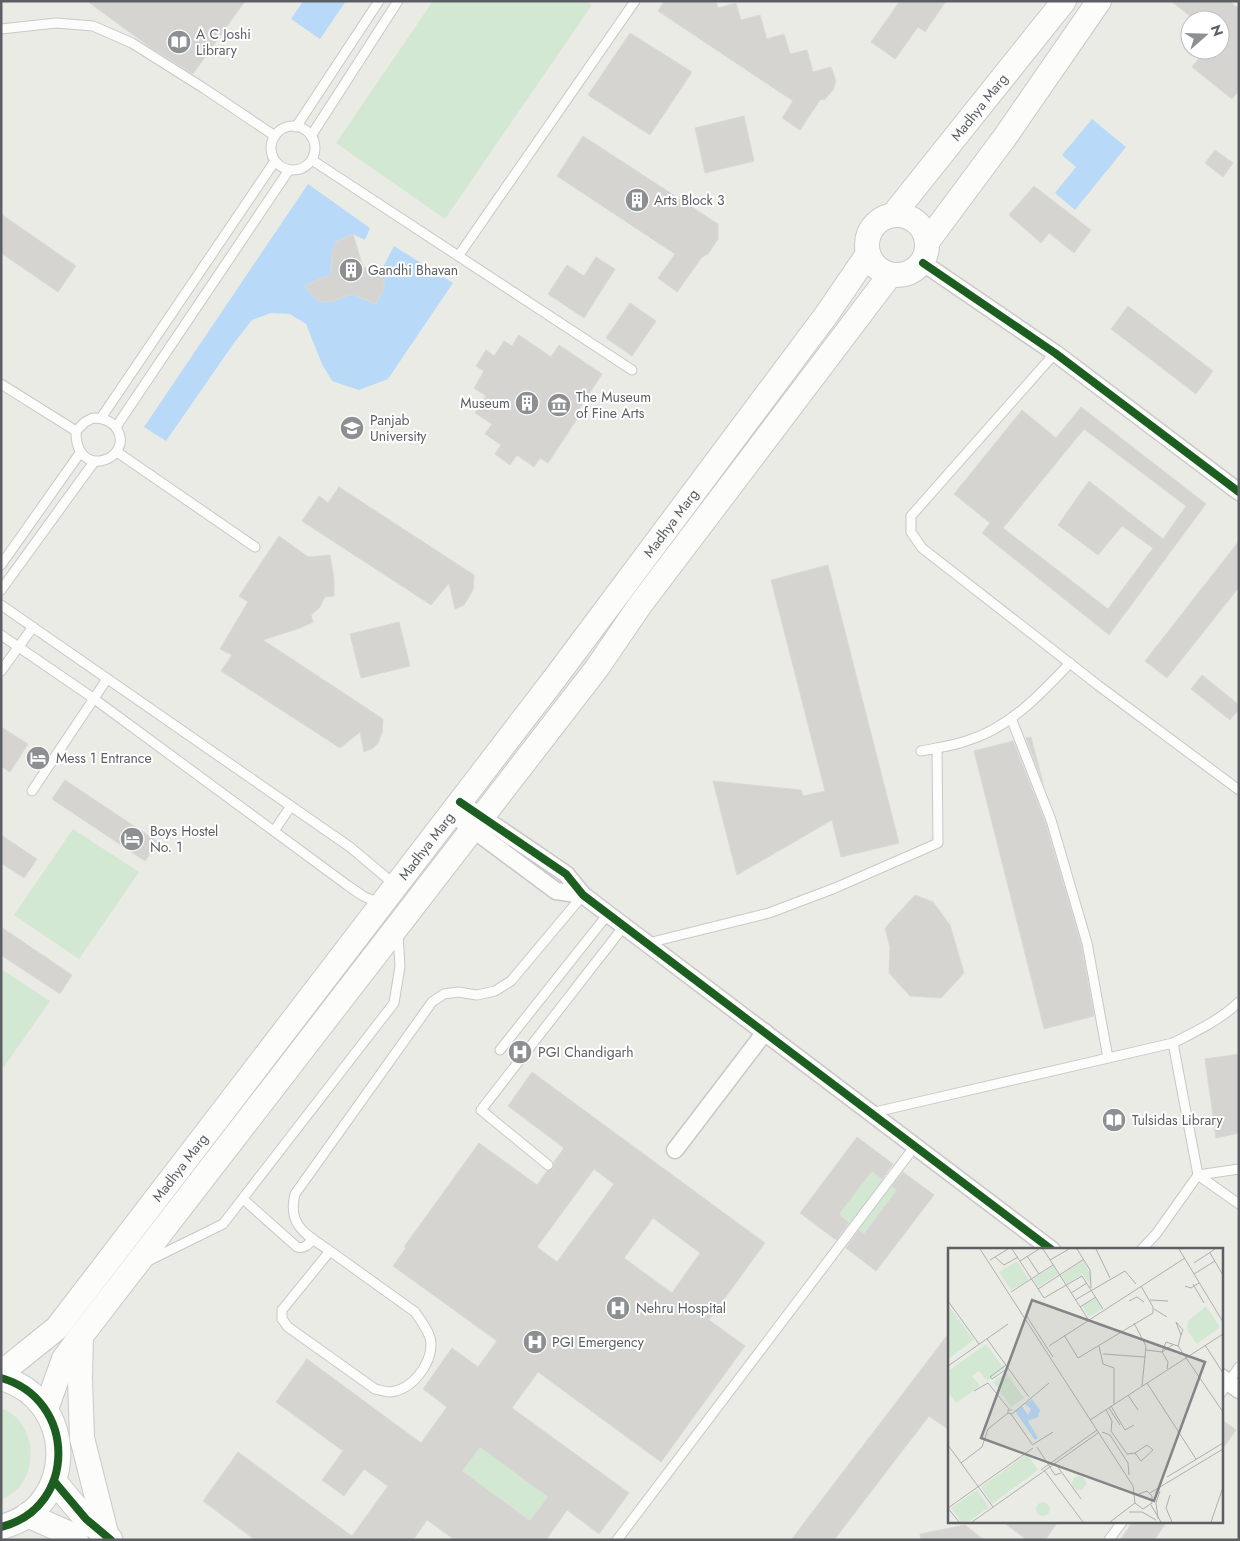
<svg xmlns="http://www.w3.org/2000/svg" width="1240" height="1541" viewBox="0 0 1240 1541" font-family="Jost,sans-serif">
<rect width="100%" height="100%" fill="#ebebe6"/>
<g fill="#d3e8d2">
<polygon points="433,1 586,1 592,5 445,219 336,143"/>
<polygon points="73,829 139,872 79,959 14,915"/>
<polygon points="1,969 50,1001 1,1071"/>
<polygon points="872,1171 897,1190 864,1234 839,1214"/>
<path d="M 1,1408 C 40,1422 41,1486 1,1499 Z"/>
<polygon points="480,1447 548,1497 530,1521 462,1471"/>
</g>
<g fill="#b8daf8">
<polygon points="303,1 346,1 320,39 291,19"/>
<polygon points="1092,119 1126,147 1075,210 1055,193 1076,167 1062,155"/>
<path d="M 308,184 L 370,228 L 365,240 L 352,234 L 336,242 L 331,274 L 305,286 C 320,308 330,301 352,294 L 376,304 C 383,292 386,286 380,273 L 394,246 L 453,283 L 388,379 L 359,390 L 332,381 L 322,364 L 306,324 L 290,314 L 271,313 L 252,320 L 234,343 L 166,441 L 144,427 Z"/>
</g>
<g fill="#d5d4d1" stroke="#dad9d5" fill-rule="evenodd">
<polygon points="87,1 245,1 193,74 150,47"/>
<polygon points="664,1 716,1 718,8 736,3 741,20 760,15 767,39 784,34 790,54 807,50 813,72 831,67 836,81 833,90 825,99 820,100 800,130 782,118 793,101 658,11"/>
<polygon points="900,1 946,1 925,32 918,27 895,59 871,42"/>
<polygon points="1171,1 1229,1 1239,9 1239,90 1232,99 1192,67 1206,50 1220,50 1220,20 1195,20"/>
<polygon points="630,33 692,72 650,135 588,95"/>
<polygon points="744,116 754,161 705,173 695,128"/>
<polygon points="583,136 718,224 718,239 708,254 702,257 677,292 658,278 675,254 557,176"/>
<polygon points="1215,150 1233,163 1223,177 1205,163"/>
<polygon points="1034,186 1091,230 1074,253 1049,233 1041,243 1009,215"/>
<polygon points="1,214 76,266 58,292 1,253"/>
<polygon points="353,234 363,267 380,273 384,281 384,289 376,304 352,294 329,302 318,301 311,294 305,286 331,274 332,252 336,242"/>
<polygon points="596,257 615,269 584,318 548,294 567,265 584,276"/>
<polygon points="630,303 656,321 632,356 606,338"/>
<polygon points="1128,306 1213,371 1196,394 1111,329"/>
<polygon points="519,335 551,357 559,345 602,374 576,414 579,416 548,463 540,458 534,467 517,455 510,465 495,454 501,445 485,434 492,424 475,413 486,396 474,388 484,371 476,366 486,350 494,356 504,341 512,346"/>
<path d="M 1081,407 L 1206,504 L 1109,635 L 982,533 L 990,523 L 954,494 L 1022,410 L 1056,438 ZM 1084,429 L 1186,506 L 1163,539 L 1089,481 L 1058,525 L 1098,555 L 1122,526 L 1153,548 L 1108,609 L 1003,528 Z"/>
<polygon points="339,487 474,575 473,590 464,605 455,609 449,583 431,605 302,521 319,496 328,503"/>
<polygon points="279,536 308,557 330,555 334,579 334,596 325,597 320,607 311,615 313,622 300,628 263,640 383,719 382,733 378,743 373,748 364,752 360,732 340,748 221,671 232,655 220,649 248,602 239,596"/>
<polygon points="1239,541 1239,587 1167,678 1145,661"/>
<polygon points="828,565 899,843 841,857 832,820 737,875 713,781 801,790 803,796 825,791 771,580"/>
<polygon points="399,622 410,666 361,678 350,634"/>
<polygon points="1202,675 1239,705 1239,709 1230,720 1191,689"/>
<polygon points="1,727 28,744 10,772 1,766"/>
<polygon points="1031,737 1043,783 1026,738"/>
<polygon points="1013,741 1045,822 1081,944 1094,1016 1044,1029 974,751"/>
<polygon points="65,780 158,842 145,861 52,799"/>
<polygon points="1,835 37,859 24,878 1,863"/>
<polygon points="915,895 933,902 950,925 964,973 941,998 910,996 889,973 890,947 885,928"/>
<polygon points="1,927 72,975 60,994 1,955"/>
<polygon points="1239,1054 1239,1133 1216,1138 1205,1059"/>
<path d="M 532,1072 L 765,1243 L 709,1320 L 745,1346 L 661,1462 L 538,1372 L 512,1408 L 629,1493 L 599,1534 L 567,1510 L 546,1540 L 455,1540 L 427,1520 L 413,1540 L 255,1540 L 203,1501 L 238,1452 L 352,1536 L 388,1486 L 364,1469 L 344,1496 L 322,1480 L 343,1451 L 276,1402 L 307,1359 L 421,1443 L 447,1407 L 423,1389 L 452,1348 L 478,1367 L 497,1341 L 393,1266 L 406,1248 L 404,1247 L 479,1143 L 537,1185 L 547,1171 L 553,1169 L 554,1162 L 564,1148 L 508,1106 ZM 594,1169 L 614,1184 L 557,1262 L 537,1247 ZM 653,1218 L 700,1253 L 672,1293 L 624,1258 ZM 480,1447 L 548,1497 L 530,1521 L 462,1471 Z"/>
<polygon points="857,1137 893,1164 882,1179 872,1171 839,1214 849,1223 836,1240 800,1213"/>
<polygon points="903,1172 934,1195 876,1271 846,1248 859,1230 864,1234 897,1190 892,1186"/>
<polygon points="949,1333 949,1430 929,1416 834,1540 791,1540"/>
<polygon points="1221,1419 1236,1430 1221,1451"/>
<polygon points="1003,1522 1058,1522 1045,1540 1027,1540"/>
<polygon points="1133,1522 1167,1522 1154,1540 1120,1540"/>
<polygon points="965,1525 984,1540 921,1540 920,1534"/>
</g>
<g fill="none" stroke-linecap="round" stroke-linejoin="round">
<g stroke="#c8c8c6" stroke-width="11">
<g id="service">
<polyline points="1,29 56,23 93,26 132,43 205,89 275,136"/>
<circle cx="293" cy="148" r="22"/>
<polyline points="296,127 379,1"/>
<polyline points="311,136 398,1"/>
<polyline points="312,160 632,370"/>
<polyline points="459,255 635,1"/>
<polyline points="1055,353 911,516 911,532 922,548 1099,686 1239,790"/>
<polyline points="1,384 76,431"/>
<path d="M 93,418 C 102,418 111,420 117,429 C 135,459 75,482 76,431 L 85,422 Z"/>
<polyline points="101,418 275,161"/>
<polyline points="116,427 289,170"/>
<polyline points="117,452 255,547"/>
<polyline points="1,565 80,453"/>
<polyline points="1,590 94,462"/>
<polyline points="1,605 350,847 394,884"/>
<polyline points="1,635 93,698 347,885 363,896 381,904"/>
<polyline points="1,671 33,627"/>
<polyline points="1011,718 1051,820 1087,943 1108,1058"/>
<path d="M 921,751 C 936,748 952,746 966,741 C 1008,729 1041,694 1070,663"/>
<polyline points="32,791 107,679"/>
<polyline points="274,831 291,806"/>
<polyline points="648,943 769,913 835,888 938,843 937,748"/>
<polyline points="1173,1043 1198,1175 1239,1204"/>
<polyline points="500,1050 608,914"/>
<path d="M 871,1113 L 1173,1043 C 1197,1031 1220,1020 1239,1002"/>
<polyline points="548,1165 481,1110 624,926"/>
<path d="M 243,1199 L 297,1247 C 304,1249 308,1245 313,1239"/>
<polyline points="1141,1250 1156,1234 1198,1175 1239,1169"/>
<path d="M 330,1251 L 415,1312 C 421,1321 431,1333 431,1344 C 431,1365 412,1390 390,1392 C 386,1392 380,1390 375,1389 L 288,1327 L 282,1319 L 282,1310 L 330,1251 C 307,1235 287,1226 295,1194 L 432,1002 L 444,994 L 458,992 L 477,995 L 495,991 L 511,981 L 583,895"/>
<polyline points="148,1261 223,1224 394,1003 400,966 398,935"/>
<polyline points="1221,1393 1239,1367"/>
<polyline points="617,1540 915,1146"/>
<polyline points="1109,1540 1122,1522"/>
</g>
</g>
<g stroke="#c8c8c6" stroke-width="19">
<g id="minor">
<polyline points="923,263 1055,353 1239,492"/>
<polyline points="460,802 566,874 583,895 1052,1250"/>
<polyline points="451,813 556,891 583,895"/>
<polyline points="675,1150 765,1032"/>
<polyline points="1221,1377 1239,1390"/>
</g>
</g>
<g stroke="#c8c9c8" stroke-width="26">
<g id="secondary">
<circle cx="897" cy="245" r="30"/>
<path id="s1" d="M 893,215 L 1064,1"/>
<polyline points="927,242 1005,137 1099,1"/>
<polyline points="81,1336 80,1378 82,1438 107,1537"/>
<path id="s2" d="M 1,1373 L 57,1328 L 555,678 L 827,314 L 868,254"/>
<path d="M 1,1378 C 77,1399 78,1508 1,1527"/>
<polyline points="46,1409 64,1359 81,1336 597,668 640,605 890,275"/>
<polyline points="54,1481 86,1519 110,1539"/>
<polyline points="27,1515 70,1534 76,1540"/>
</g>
</g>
<use href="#service" stroke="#fcfcfb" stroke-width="9"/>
<use href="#minor" stroke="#fcfcfb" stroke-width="16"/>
<use href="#secondary" stroke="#fcfcfb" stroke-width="24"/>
<g stroke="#fff" stroke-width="11">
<g id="cycleway">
<polyline points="923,263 1055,353 1239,492"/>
<polyline points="460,802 566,874 583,895 1052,1250"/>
<path d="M 1,1378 C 77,1399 78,1508 1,1527"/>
<polyline points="54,1481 86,1519 111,1540"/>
</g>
</g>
<use href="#cycleway" stroke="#1b5e20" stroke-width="8"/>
</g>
<defs>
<g id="library-disc" transform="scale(1.25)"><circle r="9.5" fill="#8d9092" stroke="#fff"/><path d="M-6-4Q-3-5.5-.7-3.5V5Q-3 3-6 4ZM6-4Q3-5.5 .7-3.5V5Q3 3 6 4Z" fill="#fff"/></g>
<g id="building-disc" transform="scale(1.25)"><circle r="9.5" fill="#8d9092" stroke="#fff"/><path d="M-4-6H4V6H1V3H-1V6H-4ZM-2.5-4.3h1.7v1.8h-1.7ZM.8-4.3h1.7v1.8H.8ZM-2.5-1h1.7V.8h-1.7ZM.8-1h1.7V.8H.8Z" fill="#fff"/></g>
<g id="museum-disc" transform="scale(1.25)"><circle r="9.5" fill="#8d9092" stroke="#fff"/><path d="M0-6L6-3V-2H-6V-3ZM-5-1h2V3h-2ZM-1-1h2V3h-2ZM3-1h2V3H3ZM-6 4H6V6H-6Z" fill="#fff"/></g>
<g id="university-disc" transform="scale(1.25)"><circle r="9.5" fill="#8d9092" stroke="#fff"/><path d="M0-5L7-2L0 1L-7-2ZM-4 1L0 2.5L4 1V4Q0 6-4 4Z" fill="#fff"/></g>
<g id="hotel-disc" transform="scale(1.25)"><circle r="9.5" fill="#8d9092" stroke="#fff"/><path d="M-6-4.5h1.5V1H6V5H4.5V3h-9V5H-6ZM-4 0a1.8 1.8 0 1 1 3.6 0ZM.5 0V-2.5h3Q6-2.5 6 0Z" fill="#fff"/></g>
<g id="hospital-disc" transform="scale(1.25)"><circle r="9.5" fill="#8d9092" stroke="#fff"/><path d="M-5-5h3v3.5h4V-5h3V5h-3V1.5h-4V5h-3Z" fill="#fff"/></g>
</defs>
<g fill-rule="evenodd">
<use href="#library-disc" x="179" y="42"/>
<use href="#building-disc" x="637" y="200"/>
<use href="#building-disc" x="351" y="270"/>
<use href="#building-disc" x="527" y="403"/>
<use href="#museum-disc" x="559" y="405"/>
<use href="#university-disc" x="352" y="428"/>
<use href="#hotel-disc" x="38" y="758"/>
<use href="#hotel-disc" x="132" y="839"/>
<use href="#hospital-disc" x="520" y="1052"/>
<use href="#library-disc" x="1114" y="1120"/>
<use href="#hospital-disc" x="618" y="1308"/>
<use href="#hospital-disc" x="535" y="1342"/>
</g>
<g text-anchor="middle" stroke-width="4" stroke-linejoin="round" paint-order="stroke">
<g font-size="14" fill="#5b5f64" stroke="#fff" text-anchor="start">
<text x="196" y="39">A C Joshi<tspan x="196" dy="16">Library</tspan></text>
<text x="654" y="205">Arts Block 3</text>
<text x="368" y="275">Gandhi Bhavan</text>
<text x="576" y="402">The Museum<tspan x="576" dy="16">of Fine Arts</tspan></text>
<text x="510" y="408" text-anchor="end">Museum</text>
<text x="370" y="425">Panjab<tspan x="370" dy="16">University</tspan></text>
<text x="56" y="763">Mess 1 Entrance</text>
<text x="150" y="836">Boys Hostel<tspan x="150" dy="16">No. 1</tspan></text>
<text x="538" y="1057">PGI Chandigarh</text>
<text x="1132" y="1125">Tulsidas Library</text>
<text x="636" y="1313">Nehru Hospital</text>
<text x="552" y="1347">PGI Emergency</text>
</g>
<g font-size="14" fill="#5b5f64" stroke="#fff">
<text dy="5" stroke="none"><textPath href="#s1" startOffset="138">Madhya Marg</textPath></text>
<text dy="5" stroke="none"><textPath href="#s2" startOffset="1084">Madhya Marg</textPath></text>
<text dy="5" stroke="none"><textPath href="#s2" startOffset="679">Madhya Marg</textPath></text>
<text dy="5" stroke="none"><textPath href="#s2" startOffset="274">Madhya Marg</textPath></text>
</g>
</g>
<g transform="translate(948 1248)">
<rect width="275" height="275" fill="#ebebe6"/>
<path d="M 135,12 L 142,25 L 142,37 L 135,26 L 119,36 L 113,27 ZM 69,13 L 81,32 L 63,42 L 51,24 ZM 105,18 L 110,26 L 90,39 L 85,31 ZM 148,50 L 154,61 L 141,69 L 134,58 ZM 0,57 L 26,92 L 0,111 ZM 258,58 L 272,79 L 249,96 L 239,82 L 240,73 ZM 38,96 L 56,120 L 39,133 L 31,123 L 24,128 L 32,138 L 8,155 L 0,144 L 0,123 ZM 58,124 L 76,150 L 63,159 L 45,134 ZM 79,206 L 90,222 L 44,256 L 33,239 ZM124 235a7 7 0 1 1 14 0a7 7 0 1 1-14 0ZM 29,242 L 41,259 L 20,274 L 13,274 L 3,260 ZM88 261a7 7 0 1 1 14 0a7 7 0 1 1-14 0Z" fill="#d3e8d2"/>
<path d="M 84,151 L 92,162 L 90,169 L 80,173 L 90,190 L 87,192 L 67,163 L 74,158 L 80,167 L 83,161 L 77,156 Z" fill="#b8daf8"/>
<path fill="none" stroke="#adafae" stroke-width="1" d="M 32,1 L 185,238 L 187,255 L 195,261 L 204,255 L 204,248 L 199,243 L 188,247M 64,1 L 96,50 L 134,28 L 155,61M 95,1 L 140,71M 129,1 L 142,22 L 143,40M 148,1 L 162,30M 231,1 L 275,74M 262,5 L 275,27M 79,8 L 91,26M 47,9 L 56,17 L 70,9M 42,12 L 60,1M 102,12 L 121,1M 72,13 L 91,1M 246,15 L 267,1M 246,26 L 267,13M 245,36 L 256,55M 237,38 L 243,40 L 251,35M 90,41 L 136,11M 63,44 L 105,17M 123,45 L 139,35M 127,52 L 177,23 L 188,36M 202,52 L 220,53M 0,53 L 31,96M 181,53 L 189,49 L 196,54M 132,59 L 148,49M 206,61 L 219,69M 78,67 L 105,109M 186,75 L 198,98 L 194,138M 116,87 L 130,110 L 205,65 L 205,59 L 193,38M 39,91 L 81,149M 257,97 L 275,125M 101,98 L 237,10M 151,98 L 155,116M 230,98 L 233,87 L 235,82 L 228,74 L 233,87M 198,102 L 214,104 L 226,96M 155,106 L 197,109M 155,116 L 166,120 L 166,156M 58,117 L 42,129 L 44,131 L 60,120M 0,118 L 60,76M 219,121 L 220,114 L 214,104 L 218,94 L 230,98 L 275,164M 40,135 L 61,161M 199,135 L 248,211M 26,143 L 40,135M 180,147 L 190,162M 163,158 L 177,182 L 186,177M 161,160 L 172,177M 64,162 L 60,162 L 60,165 L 64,166 L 101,135M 158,162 L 164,173 L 163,183 L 179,206 L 187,205 L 193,213 L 205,202 L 199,197 L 187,205M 63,166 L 84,196M 142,172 L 275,86M 154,184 L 162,187 L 180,215 L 181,227M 0,197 L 45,259M 84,197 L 105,184M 89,199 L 107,227 L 113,225M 13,215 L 34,199 L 40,181 L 60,165M 107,215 L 133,251M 93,222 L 149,182M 96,222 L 135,274M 219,229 L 275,195M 202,245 L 275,201M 222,247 L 218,260 L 224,274M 203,257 L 213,274M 0,260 L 85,200M 0,260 L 11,274M 181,264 L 194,264 L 208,272M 210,271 L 208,255 L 212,243M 24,274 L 150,185M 162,274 L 187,255M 263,274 L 275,239"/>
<path fill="#838689" fill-opacity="0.15" stroke="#838689" stroke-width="2.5" d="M 84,52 L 257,114 L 206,253 L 33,190 Z"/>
<rect width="275" height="275" fill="none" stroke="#5b5f64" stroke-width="2.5"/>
</g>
<rect width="1240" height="1541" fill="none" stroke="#5b5f64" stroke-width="5"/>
<g transform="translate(1205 35) rotate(70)"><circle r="24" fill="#ffffff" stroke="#bdbfc1"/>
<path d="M0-4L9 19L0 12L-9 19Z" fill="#8d9092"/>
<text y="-8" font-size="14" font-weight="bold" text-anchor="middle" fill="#5b5f64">N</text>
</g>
</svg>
